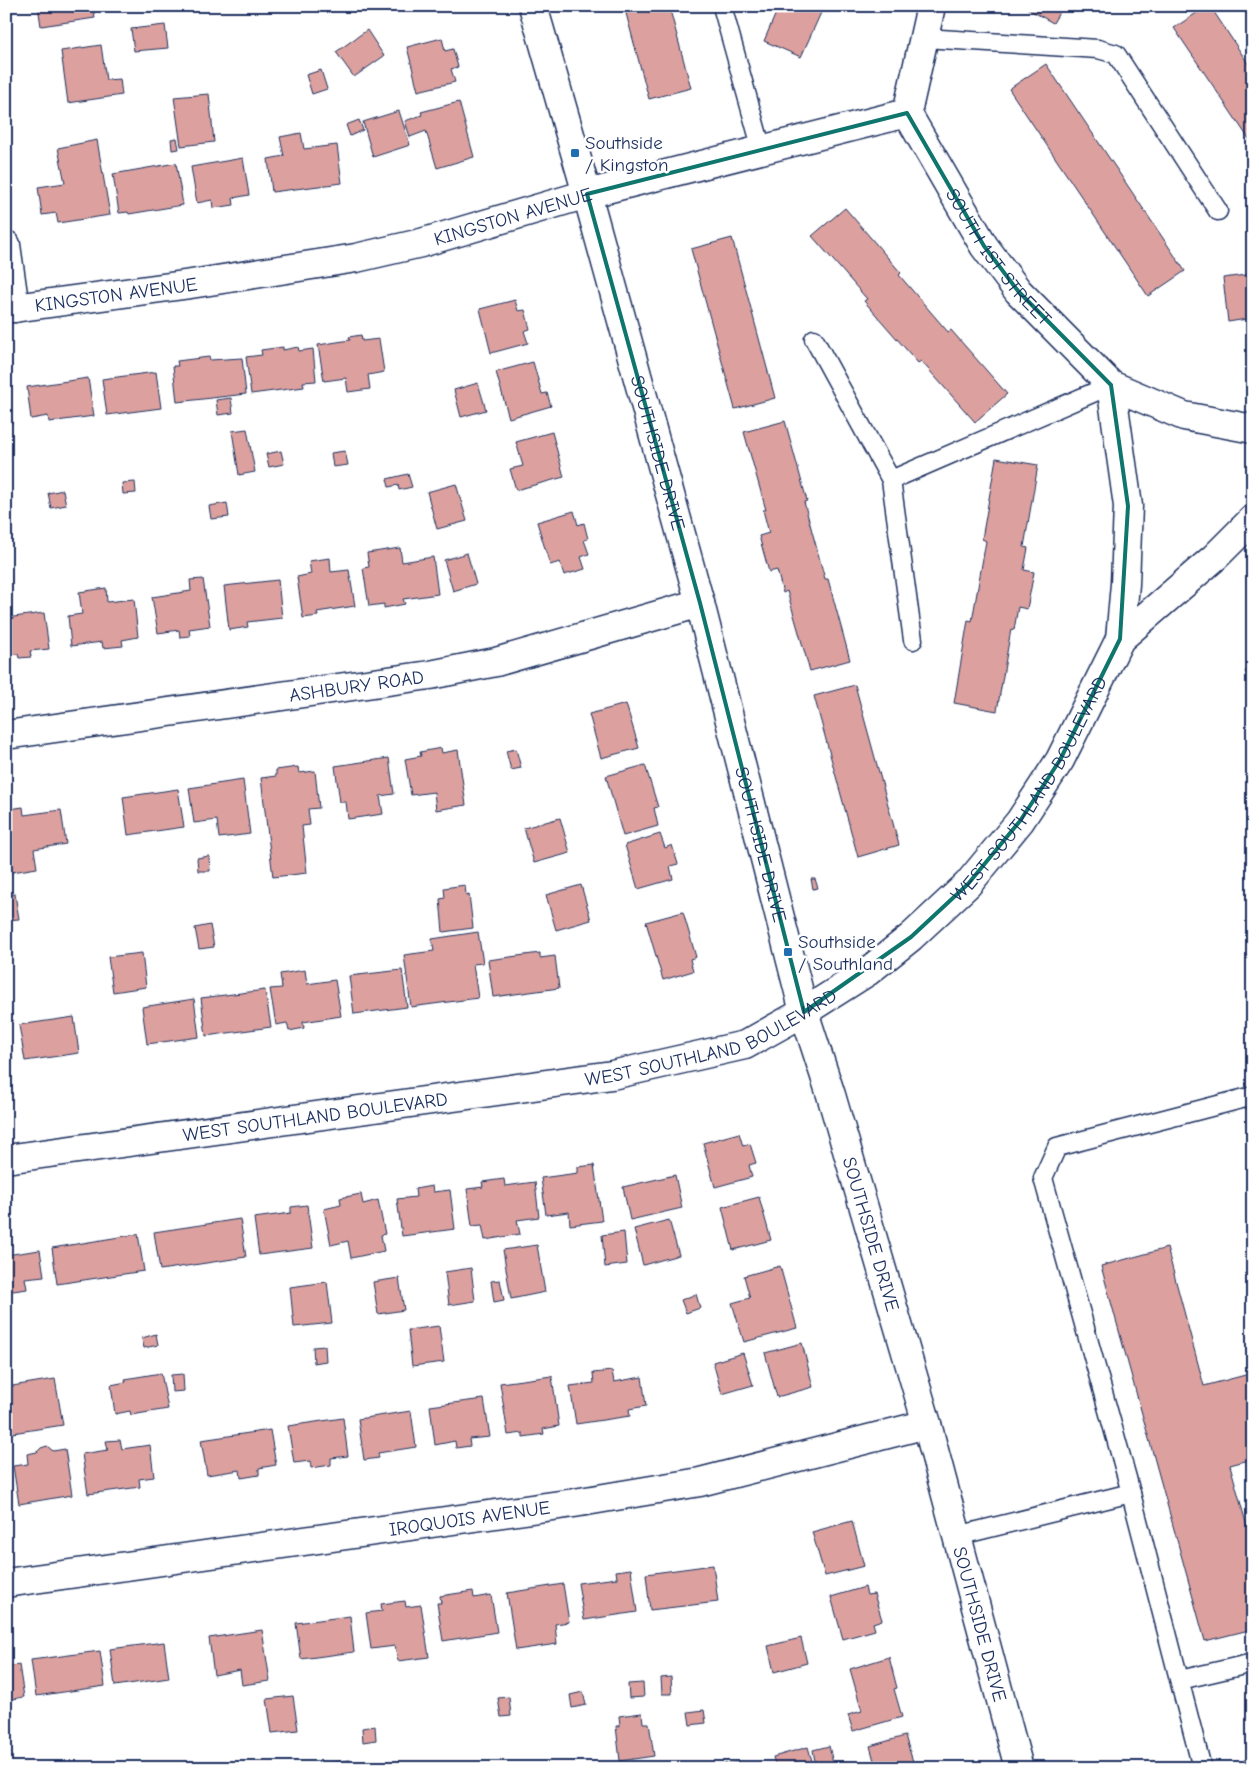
<svg xmlns="http://www.w3.org/2000/svg" width="1259" height="1774" viewBox="0 0 1259 1774" font-family="'Comic Neue',sans-serif">
<rect width="100%" height="100%" fill="#fff"/>
<filter id="ink" filterUnits="userSpaceOnUse"><feTurbulence type="fractalNoise" baseFrequency=".02" numOctaves="2"/><feDisplacementMap in="SourceGraphic" scale="10" xChannelSelector="R" yChannelSelector="G"/><feConvolveMatrix kernelMatrix="1 2 1 2 8 2 1 2 1" color-interpolation-filters="sRGB"/></filter>
<g filter="url(#ink)">
<g fill="#dca19e" stroke="#1b2f5e">
<polygon points="38,6 93,6 95,18 41,26"/>
<polygon points="624,6 669,6 691,88 649,99"/>
<polygon points="779,6 824,6 801,57 764,41"/>
<polygon points="1023,6 1063,6 1053,23"/>
<polygon points="1207,6 1210,6 1253,71 1253,145 1174,28"/>
<polygon points="165,25 168,48 134,51 131,29"/>
<polygon points="367,30 384,56 354,77 336,52"/>
<polygon points="442,38 445,51 453,49 458,67 451,69 455,82 418,91 407,47"/>
<polygon points="101,45 106,80 120,79 122,95 68,103 61,51"/>
<polygon points="1046,64 1185,271 1148,296 1009,89"/>
<polygon points="321,70 327,89 312,94 306,75"/>
<polygon points="209,94 214,142 181,146 174,97"/>
<polygon points="459,102 474,157 437,168 426,131 410,137 405,121 422,115 421,112"/>
<polygon points="399,111 410,145 373,157 363,122"/>
<polygon points="359,120 363,130 350,136 346,125"/>
<polygon points="301,133 304,149 337,145 342,183 272,192 268,159 284,156 280,137"/>
<polygon points="177,138 179,149 172,150 171,139"/>
<polygon points="97,140 110,215 58,223 56,213 42,215 38,187 65,183 58,148"/>
<polygon points="243,158 249,195 233,198 234,205 213,208 212,200 197,203 191,167"/>
<polygon points="176,163 183,205 129,214 128,212 119,213 113,174"/>
<polygon points="845,208 901,273 899,275 948,332 951,330 1007,394 975,422 921,361 918,363 864,301 867,299 812,236"/>
<polygon points="732,238 775,398 735,409 691,249"/>
<polygon points="1253,274 1253,318 1228,322 1223,278"/>
<polygon points="515,300 518,311 525,310 530,329 524,331 528,343 491,353 480,309"/>
<polygon points="361,335 362,341 379,339 384,372 368,375 370,389 348,392 346,378 324,381 318,345 350,340 349,337"/>
<polygon points="283,347 283,350 298,347 299,351 313,349 316,381 303,382 304,387 251,394 246,357 262,355 261,350"/>
<polygon points="209,357 210,360 242,358 246,394 177,402 173,366 178,366 177,361"/>
<polygon points="533,362 542,394 547,393 551,406 509,418 496,372"/>
<polygon points="156,372 161,408 107,415 102,379"/>
<polygon points="88,378 94,416 49,422 48,416 31,419 27,387"/>
<polygon points="478,383 486,410 461,417 454,390"/>
<polygon points="6,392 8,392 12,423 6,424"/>
<polygon points="231,398 233,413 218,415 216,400"/>
<polygon points="785,421 807,501 804,502 825,579 828,579 850,660 810,671 787,591 783,593 777,570 769,572 759,536 769,533 763,510 766,510 744,432"/>
<polygon points="247,429 255,472 239,475 232,431"/>
<polygon points="552,432 564,477 516,490 510,469 523,466 516,442"/>
<polygon points="281,451 284,464 269,467 266,454"/>
<polygon points="345,451 348,465 333,467 331,453"/>
<polygon points="996,458 1038,465 1024,547 1028,548 1024,570 1034,572 1027,609 1018,607 1014,630 1011,629 997,711 954,703 968,620 972,621 986,541 982,539"/>
<polygon points="408,474 412,487 399,490 398,485 389,487 387,479"/>
<polygon points="135,482 136,493 123,494 122,483"/>
<polygon points="456,484 467,521 437,529 427,492"/>
<polygon points="63,490 66,505 51,508 48,493"/>
<polygon points="227,503 229,517 211,519 209,506"/>
<polygon points="574,511 578,525 584,523 588,539 584,540 589,554 581,557 585,569 564,575 560,562 550,565 537,522"/>
<polygon points="400,548 402,562 433,557 438,594 403,599 405,604 384,608 384,604 369,606 363,568 369,567 367,553"/>
<polygon points="467,553 476,584 453,591 444,560"/>
<polygon points="330,558 331,572 349,570 355,606 317,612 318,616 303,618 297,577 311,574 309,561"/>
<polygon points="203,579 210,626 189,629 190,636 180,637 179,630 158,633 152,597 191,591 190,580"/>
<polygon points="278,580 282,618 247,622 248,627 229,630 224,586"/>
<polygon points="106,588 107,602 134,599 138,637 122,640 123,646 103,648 102,642 71,646 68,616 82,614 79,592"/>
<polygon points="44,613 49,649 30,651 31,657 19,658 18,654 6,655 6,618"/>
<polygon points="1253,662 1253,678 1245,672"/>
<polygon points="855,685 899,845 858,857 814,696"/>
<polygon points="626,704 639,748 601,758 589,714"/>
<polygon points="441,748 442,753 458,750 466,805 436,810 434,792 411,795 405,759 421,756 420,752"/>
<polygon points="516,749 521,768 511,770 506,751"/>
<polygon points="389,758 394,794 380,796 383,814 348,819 346,802 340,802 335,766"/>
<polygon points="645,765 658,807 654,808 658,826 623,836 606,776"/>
<polygon points="298,767 299,773 315,771 319,808 308,809 310,825 302,826 307,873 273,877 261,778 276,776 276,770"/>
<polygon points="243,780 250,834 219,838 217,820 194,823 189,788"/>
<polygon points="178,789 184,827 128,835 123,797"/>
<polygon points="23,807 24,815 61,810 66,844 34,849 37,868 6,873 6,817 10,817 9,809"/>
<polygon points="560,818 570,853 534,863 524,828"/>
<polygon points="660,834 665,848 672,845 678,864 670,866 673,879 638,889 625,845"/>
<polygon points="209,856 210,871 198,871 197,858"/>
<polygon points="811,879 815,879 818,888 813,889"/>
<polygon points="465,885 466,895 469,894 473,928 443,932 440,899 445,898 444,888"/>
<polygon points="581,885 591,920 556,930 546,895"/>
<polygon points="15,894 19,919 6,920 6,896"/>
<polygon points="683,912 696,957 690,959 693,971 663,980 646,922"/>
<polygon points="210,925 214,947 199,949 195,928"/>
<polygon points="478,932 483,963 473,964 478,998 411,1007 404,955 434,951 432,939"/>
<polygon points="142,953 146,987 113,992 108,957"/>
<polygon points="540,953 540,958 555,956 559,988 493,997 488,960"/>
<polygon points="305,970 307,984 335,980 341,1016 303,1022 304,1028 289,1031 287,1023 276,1025 270,989 282,988 280,974"/>
<polygon points="402,970 407,1007 354,1014 349,976"/>
<polygon points="265,990 271,1027 206,1036 201,998"/>
<polygon points="194,999 199,1037 147,1044 142,1007"/>
<polygon points="74,1017 79,1053 25,1061 19,1025"/>
<polygon points="8,1025 13,1063 6,1064 6,1026"/>
<polygon points="739,1133 743,1146 750,1144 756,1163 749,1165 752,1177 715,1187 703,1143"/>
<polygon points="594,1165 602,1221 570,1225 569,1212 546,1215 541,1178 578,1173 578,1167"/>
<polygon points="675,1175 682,1208 630,1220 623,1187"/>
<polygon points="504,1179 505,1186 535,1182 539,1217 517,1220 520,1234 485,1240 482,1225 472,1226 467,1189 483,1187 482,1182"/>
<polygon points="432,1186 433,1192 450,1190 455,1229 402,1236 397,1199 416,1197 415,1189"/>
<polygon points="361,1194 363,1204 378,1200 385,1234 381,1235 384,1251 351,1258 348,1241 331,1245 324,1209 341,1205 340,1198"/>
<polygon points="759,1197 771,1240 733,1250 722,1207"/>
<polygon points="307,1205 313,1248 259,1255 254,1218 291,1213 291,1207"/>
<polygon points="240,1219 246,1257 160,1270 154,1232"/>
<polygon points="669,1220 679,1255 643,1265 634,1229"/>
<polygon points="624,1232 627,1264 605,1267 602,1235"/>
<polygon points="138,1234 144,1271 57,1284 52,1248"/>
<polygon points="537,1245 545,1292 511,1299 503,1250"/>
<polygon points="1167,1248 1204,1386 1253,1373 1253,1459 1230,1465 1253,1548 1253,1629 1205,1641 1101,1266"/>
<polygon points="40,1250 44,1276 25,1278 27,1289 6,1292 6,1255"/>
<polygon points="780,1266 797,1328 744,1342 732,1303 750,1298 744,1276"/>
<polygon points="471,1268 475,1301 449,1305 445,1272"/>
<polygon points="399,1278 404,1310 378,1314 373,1282"/>
<polygon points="500,1280 504,1300 494,1302 491,1281"/>
<polygon points="327,1282 332,1323 294,1327 290,1287"/>
<polygon points="696,1294 700,1308 686,1313 681,1300"/>
<polygon points="439,1326 444,1362 412,1366 408,1330"/>
<polygon points="156,1334 158,1345 144,1348 142,1338"/>
<polygon points="802,1343 813,1387 777,1397 765,1353"/>
<polygon points="325,1346 326,1361 314,1363 313,1347"/>
<polygon points="743,1353 753,1385 722,1394 713,1362"/>
<polygon points="612,1371 614,1382 642,1377 646,1406 629,1409 630,1416 576,1424 570,1386 594,1383 593,1373"/>
<polygon points="161,1373 168,1409 131,1415 130,1411 115,1414 111,1385 126,1382 125,1379"/>
<polygon points="183,1374 184,1391 172,1392 171,1375"/>
<polygon points="552,1376 559,1426 543,1429 544,1434 523,1437 523,1433 508,1435 500,1383"/>
<polygon points="55,1379 63,1425 6,1434 6,1387"/>
<polygon points="484,1399 490,1437 469,1439 470,1446 456,1448 455,1441 435,1445 430,1406"/>
<polygon points="411,1411 416,1447 378,1453 379,1458 364,1460 358,1419"/>
<polygon points="343,1418 348,1456 331,1458 331,1465 311,1468 310,1461 294,1463 288,1426"/>
<polygon points="270,1430 276,1465 259,1468 259,1475 241,1478 240,1470 207,1475 201,1440"/>
<polygon points="120,1440 122,1449 150,1445 154,1477 139,1479 140,1487 88,1494 82,1454 108,1450 106,1441"/>
<polygon points="47,1446 53,1451 65,1449 72,1495 19,1504 13,1466 28,1464 27,1454 37,1452 41,1448"/>
<polygon points="852,1521 864,1566 825,1576 812,1532"/>
<polygon points="713,1565 718,1602 650,1610 646,1574"/>
<polygon points="631,1569 637,1612 584,1620 578,1583 617,1578 616,1571"/>
<polygon points="563,1584 569,1622 555,1624 557,1644 516,1650 507,1593"/>
<polygon points="865,1587 867,1595 874,1594 882,1620 873,1623 875,1630 843,1639 831,1597"/>
<polygon points="473,1591 474,1598 491,1595 497,1632 443,1641 437,1603 441,1603 440,1596"/>
<polygon points="405,1601 406,1607 421,1605 429,1657 398,1661 395,1646 371,1649 366,1613 382,1611 381,1604"/>
<polygon points="350,1616 354,1652 301,1659 296,1623"/>
<polygon points="262,1630 270,1681 242,1685 240,1670 214,1675 209,1638"/>
<polygon points="801,1638 807,1663 774,1672 768,1646"/>
<polygon points="164,1642 169,1678 115,1686 110,1649"/>
<polygon points="100,1651 105,1686 36,1696 31,1660"/>
<polygon points="889,1657 897,1688 894,1689 902,1717 853,1731 848,1715 862,1711 850,1669"/>
<polygon points="19,1665 24,1697 7,1700 8,1703 6,1703 6,1667"/>
<polygon points="671,1677 672,1694 662,1694 661,1678"/>
<polygon points="643,1683 644,1697 629,1698 628,1684"/>
<polygon points="583,1692 586,1705 572,1708 570,1695"/>
<polygon points="293,1696 298,1730 272,1733 267,1699"/>
<polygon points="509,1697 511,1716 501,1717 498,1698"/>
<polygon points="704,1710 706,1723 690,1725 688,1712"/>
<polygon points="642,1713 643,1723 649,1723 654,1756 620,1761 616,1726 620,1726 619,1716"/>
<polygon points="375,1726 376,1740 363,1742 362,1728"/>
<polygon points="905,1736 915,1768 876,1768 870,1746"/>
<polygon points="829,1746 833,1763 816,1767 813,1750"/>
<polygon points="808,1747 814,1768 776,1768 773,1757"/>
<polygon points="350,1760 351,1768 327,1768 327,1763"/>
<polygon points="739,1762 740,1768 699,1768 699,1767"/>
<polygon points="58,1765 58,1768 44,1767"/>
</g>
<g fill="none" stroke-linecap="round" stroke-linejoin="round">
<g stroke="#1b2f5e" stroke-width="21">
<g id="lane">
<polyline points="722,6 762,150"/>
<polyline points="924,38 1098,49 1116,54 1218,211"/>
<polyline points="814,339 891,480 913,640"/>
<polyline points="891,480 1111,385"/>
<polyline points="957,1536 1131,1493"/>
<polyline points="1180,1680 1253,1663"/>
<polyline points="1202,1768 1127,1478 1043,1178 1057,1147 1253,1096"/>
</g>
</g>
<g stroke="#1b2f5e" stroke-width="31">
<g id="street">
<path id="s1" d="M 907,113 L 984,246 L 1018,291 L 1111,385 L 1184,416 L 1253,429"/>
<polyline points="6,245 15,308"/>
<path id="s2" d="M 6,309 L 191,284 L 356,258 L 421,243 L 587,194 L 907,113 L 931,6"/>
<polyline points="1111,385 1128,506 1125,584 1120,639"/>
<path id="s3" d="M 6,735 L 430,675 L 496,662 L 700,603"/>
<path id="s4" d="M 6,1159 L 612,1075 L 745,1045 L 804,1012 L 867,972 L 911,937 L 968,884 L 1020,821 L 1060,760 L 1120,639 L 1215,557 L 1253,519"/>
<path id="s5" d="M 6,1583 L 574,1503 L 700,1482 L 927,1424"/>
</g>
</g>
<g stroke="#1b2f5e" stroke-width="31">
<g id="secondary">
<path id="s6" d="M 533,6 L 587,194 L 700,603 L 804,1012 L 831,1095 L 927,1424 L 1019,1768"/>
</g>
</g>
<use href="#lane" stroke="#fff" stroke-width="18"/>
<use href="#street" stroke="#fff" stroke-width="28"/>
<use href="#secondary" stroke="#fff" stroke-width="28"/>
</g>
</g>
<path fill="none" stroke="#0f766e" stroke-width="4" stroke-linejoin="round" d="M 907,113 L 984,246 L 1018,291 L 1111,385 L 1128,506 L 1120,639 L 1060,760 L 1020,821 L 968,884 L 911,937 L 804,1012 L 700,603 L 587,194 Z"/>
<g fill="#1f6fb2" stroke="#fff" stroke-width="2">
<rect x="570" y="148" width="10" height="10" rx="2.5"/>
<rect x="783" y="947" width="10" height="10" rx="2.5"/>
</g>
<g text-anchor="middle" stroke-width="5" stroke-linejoin="round" paint-order="stroke">
<g font-size="19" fill="#1b2f5e" stroke="#fff" text-anchor="start">
<text x="585" y="149">Southside<tspan x="585" dy="22">/ Kingston</tspan></text>
<text x="798" y="948">Southside<tspan x="798" dy="22">/ Southland</tspan></text>
</g>
<g font-size="19" fill="#1b2f5e" stroke="#fff">
<text dy="7" stroke="none"><textPath href="#s2" startOffset="516">KINGSTON AVENUE</textPath></text>
<text dy="7" stroke="none"><textPath href="#s1" startOffset="171">SOUTH 1ST STREET</textPath></text>
<text dy="7" stroke="none"><textPath href="#s2" startOffset="111">KINGSTON AVENUE</textPath></text>
<text dy="7" stroke="none"><textPath href="#s6" startOffset="464">SOUTHSIDE DRIVE</textPath></text>
<text dy="7" stroke="none"><textPath href="#s3" startOffset="354">ASHBURY ROAD</textPath></text>
<text dy="7" stroke="none"><textPath href="#s4" startOffset="1138">WEST SOUTHLAND BOULEVARD</textPath></text>
<text dy="7" stroke="none"><textPath href="#s6" startOffset="869">SOUTHSIDE DRIVE</textPath></text>
<text dy="7" stroke="none"><textPath href="#s4" startOffset="718">WEST SOUTHLAND BOULEVARD</textPath></text>
<text dy="7" stroke="none"><textPath href="#s4" startOffset="312">WEST SOUTHLAND BOULEVARD</textPath></text>
<text dy="7" stroke="none"><textPath href="#s6" startOffset="1274">SOUTHSIDE DRIVE</textPath></text>
<text dy="7" stroke="none"><textPath href="#s5" startOffset="468">IROQUOIS AVENUE</textPath></text>
<text dy="7" stroke="none"><textPath href="#s6" startOffset="1679">SOUTHSIDE DRIVE</textPath></text>
</g>
</g>
<rect width="1259" height="1774" fill="none" stroke="#fff" stroke-width="25"/>
<rect x="12" y="12" width="1234" height="1749" fill="none" stroke="#1b2f5e" stroke-width="2" filter="url(#ink)"/>
</svg>
